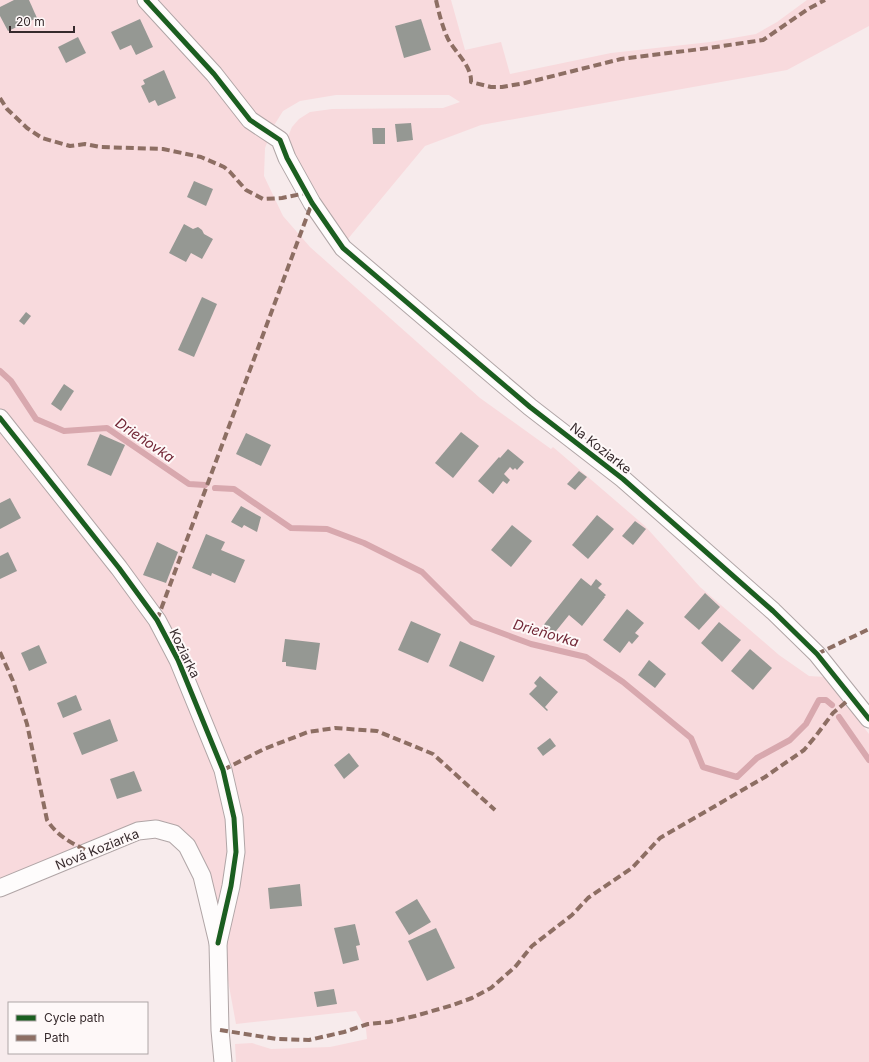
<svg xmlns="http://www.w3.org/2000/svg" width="869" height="1062" viewBox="0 0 869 1062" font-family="Inter,sans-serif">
<rect width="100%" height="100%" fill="#f7ebec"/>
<polygon fill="#f8dadd" points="0,0 451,0 465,50 501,42 510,74 611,53 710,42 756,34 777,22 807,0 869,0 869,26 787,70 481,125 425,146 347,240 319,202 286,141 292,127 299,119 310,112 332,109 443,108 460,102 449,95 336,95 300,101 283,111 273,127 265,148 264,176 283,216 310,247 480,398 551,449 553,447 645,526 700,587 779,655 809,676 825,677 869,734 869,1062 236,1062 235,1044 252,1043 271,1049 330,1047 367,1039 366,1029 356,1011 236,1024 216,915 207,875 164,823 0,882"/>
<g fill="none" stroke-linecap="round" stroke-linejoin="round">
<g stroke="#d8a8ae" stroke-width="6">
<polyline points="0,371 11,381 36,419 64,431 107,428 189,484 205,485"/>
<polyline points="215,488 234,489 291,528 327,529 364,543 422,572 472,622 531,644 586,657 623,682 691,738 703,767 737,777 757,758 790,740 806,724 819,700 826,700 832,705"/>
<polyline points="839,717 869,760"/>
</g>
</g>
<g fill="#959893">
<polygon points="14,0 29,0 37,18 8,31 0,16 0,7"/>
<polygon points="140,19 153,47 136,55 131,45 120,50 111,32"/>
<polygon points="421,19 431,50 404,58 395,26"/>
<polygon points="78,37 86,53 66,63 58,47"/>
<polygon points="164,70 176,98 158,106 155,100 149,103 141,86 145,84 143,80"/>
<polygon points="411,123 413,140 397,142 395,124"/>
<polygon points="372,128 385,128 385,144 373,144"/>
<polygon points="194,181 213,189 206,206 187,197"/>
<polygon points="184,224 193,229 198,227 202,230 204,234 213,239 202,259 191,253 186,262 169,253"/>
<polygon points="202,297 217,304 194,357 178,350"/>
<polygon points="26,312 31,316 24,325 19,321"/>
<polygon points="64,384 74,391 61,411 51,404"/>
<polygon points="461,432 479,446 453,478 435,463"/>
<polygon points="246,433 271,445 261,466 236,454"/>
<polygon points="100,434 125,445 111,476 87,465"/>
<polygon points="508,449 524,462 517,470 515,468 513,470 510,467 504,474 510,480 507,484 503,481 493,494 478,481 499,457 500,458"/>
<polygon points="579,471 587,477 575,490 567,484"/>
<polygon points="10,498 21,518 0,529 0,503"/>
<polygon points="241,506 261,517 257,532 244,525 242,528 231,522"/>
<polygon points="597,515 614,529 588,559 572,545"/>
<polygon points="635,521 646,529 633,545 622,536"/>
<polygon points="512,525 532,541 511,567 491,550"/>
<polygon points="206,534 225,542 221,550 245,560 235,583 212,573 211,576 192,568"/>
<polygon points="157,542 178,552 166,583 143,575"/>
<polygon points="8,552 17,571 0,579 0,556"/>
<polygon points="581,578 591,586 596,579 602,584 598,588 606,595 604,597 605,597 582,626 569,615 552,636 542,627"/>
<polygon points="705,593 720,607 699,630 684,617"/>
<polygon points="627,609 644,623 635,633 639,636 632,644 629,641 620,653 603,640"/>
<polygon points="411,621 441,634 428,663 398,650"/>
<polygon points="719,622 741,640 722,662 701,643"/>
<polygon points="285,639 320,643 316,670 286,666 286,662 282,662"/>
<polygon points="460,641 495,656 483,682 449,666"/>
<polygon points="39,645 47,663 29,671 21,653"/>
<polygon points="750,649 772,668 753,690 731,671"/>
<polygon points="649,660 666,674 655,688 638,675"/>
<polygon points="540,676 558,692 545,707 548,710 547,711 529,694 537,686 534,683"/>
<polygon points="76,695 82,710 63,718 57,703"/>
<polygon points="110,719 118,741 82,755 73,733"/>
<polygon points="550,738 556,746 543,756 537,748"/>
<polygon points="349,753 359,766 344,779 334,765"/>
<polygon points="134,771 142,791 117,799 110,779"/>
<polygon points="300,884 302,906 270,909 268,888"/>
<polygon points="417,899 431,922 409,935 395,912"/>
<polygon points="355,924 360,945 356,946 359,960 343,964 334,928"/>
<polygon points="436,928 455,968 427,981 408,941"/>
<polygon points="334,989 337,1004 317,1007 314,992"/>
</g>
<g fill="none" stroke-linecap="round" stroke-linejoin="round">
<g stroke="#b0a5a6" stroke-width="19">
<g id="minor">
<polyline points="146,0 214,74 250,120 280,140 287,158 312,203 343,248 530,407 623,479 697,544 773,611 817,654 869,719"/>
<polyline points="0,418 119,568 157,620 178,660 223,770 234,818 236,852 231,886 218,943"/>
<polyline points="0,888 138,831 156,829 174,834 187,846 202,876 218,943 220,1030 223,1062"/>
</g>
</g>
<use href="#minor" stroke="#fefcfc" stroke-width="17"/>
<g stroke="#8d6e63" stroke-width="4" stroke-dasharray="8 4" stroke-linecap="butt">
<path d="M 436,0 C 439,13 442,26 448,39 C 455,52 472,66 471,82 L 491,87 L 502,87 L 525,83 L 621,59 L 709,48 L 763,40 L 808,9 L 825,0"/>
<polyline points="0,98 7,109 27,128 42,138 70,146 85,144 101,147 163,149 201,157 224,167 230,172 246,190 263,199 282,198 306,193"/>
<polyline points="157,620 312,203"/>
<path d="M 0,652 L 13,681 L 27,724 L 47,820 C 58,837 72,843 89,852"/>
<polyline points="817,654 869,629"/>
<polyline points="223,770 264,749 308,732 335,728 377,731 433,754 495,810"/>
<polyline points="220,1030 277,1039 309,1040 344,1032 368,1024 389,1022 415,1016 453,1005 472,998 491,988 515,967 532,946 572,915 588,898 632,868 660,838 765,777 804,750 815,737 833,713 852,697"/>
</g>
<g stroke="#fef8f8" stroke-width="8">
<g id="cycleway">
<polyline points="146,0 214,74 250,120 280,140 287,158 312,203 343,248 530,407 623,479 697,544 773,611 817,654 869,719"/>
<polyline points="0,418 119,568 157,620 178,660 223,770 234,818 236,852 231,886 218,943"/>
</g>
</g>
<use href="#cycleway" stroke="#1b5e20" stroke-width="5"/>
</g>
<g text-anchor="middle" stroke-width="4" stroke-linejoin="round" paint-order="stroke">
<g font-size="13" fill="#362a2c" stroke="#fef8f8">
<text transform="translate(601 448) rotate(38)" y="5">Na Koziarke</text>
<text transform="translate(185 653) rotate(64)" y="5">Koziarka</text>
<text transform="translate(97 849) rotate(-22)" y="5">Nová Koziarka</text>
</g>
<g font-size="14" font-style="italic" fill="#722736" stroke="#fef8f8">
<text transform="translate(145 440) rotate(34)" y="5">Drieňovka</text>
<text transform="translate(546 633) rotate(16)" y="5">Drieňovka</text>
</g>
</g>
<rect x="8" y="1002" width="140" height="52" fill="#fef8f8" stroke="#aea6a6"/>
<rect x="16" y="1015" width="20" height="6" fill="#1b5e20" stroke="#aea6a6"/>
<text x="44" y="1022" font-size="12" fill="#362a2c">Cycle path</text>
<rect x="16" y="1035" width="20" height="6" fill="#8d6e63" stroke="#aea6a6"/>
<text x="44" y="1042" font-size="12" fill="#362a2c">Path</text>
<path d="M10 26v6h64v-6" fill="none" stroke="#362a2c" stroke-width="2"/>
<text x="16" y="26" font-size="12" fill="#362a2c" stroke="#fef8f8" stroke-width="3" paint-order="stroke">20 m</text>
</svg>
